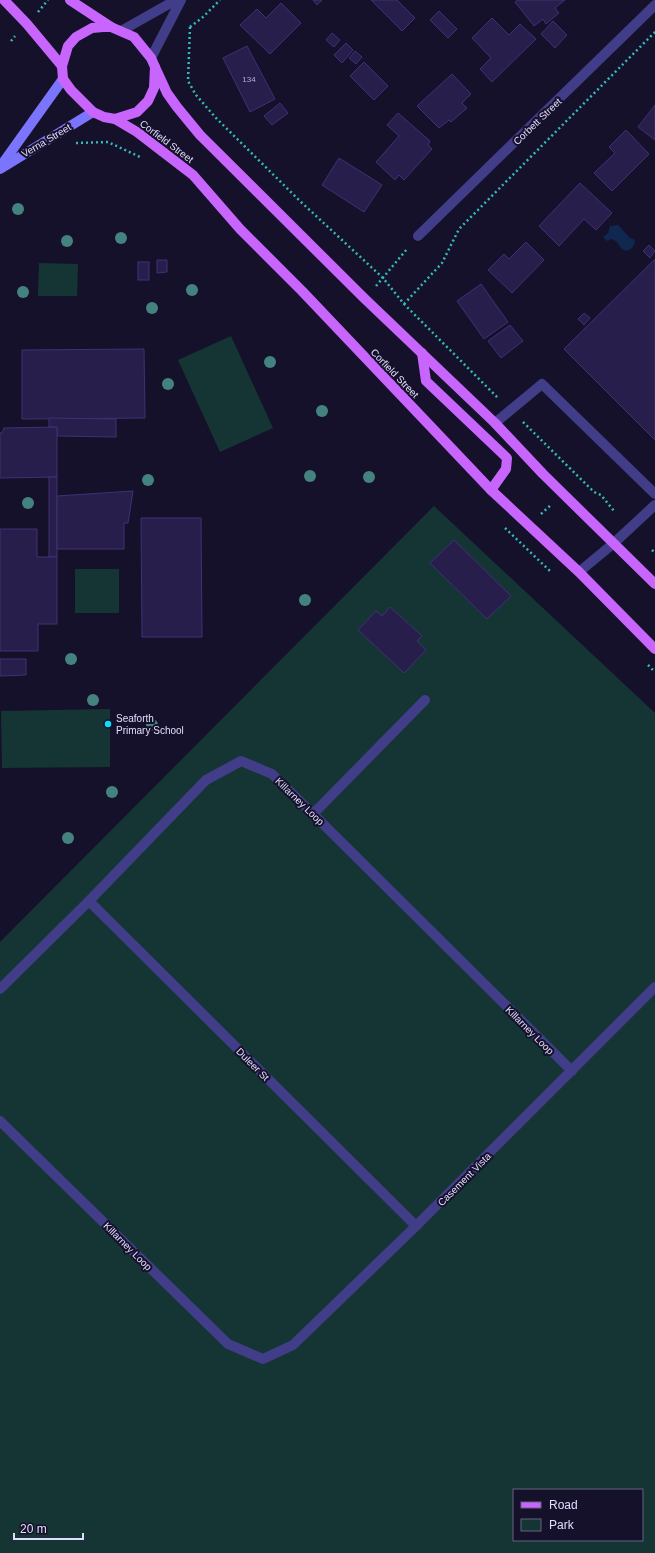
<svg xmlns="http://www.w3.org/2000/svg" width="655" height="1553" viewBox="0 0 655 1553" font-family="Helvetica,sans-serif">
<rect width="100%" height="100%" fill="#16112b"/>
<g fill="#143534" fill-rule="evenodd">
<polygon points="39,263 78,264 77,296 38,296"/>
<polygon points="231,336 273,428 220,452 178,360"/>
<path d="M 434,506 L 655,713 L 655,1553 L 0,1553 L 0,942 ZM 514,1490 L 642,1490 L 642,1540 L 514,1540 Z"/>
<rect x="75" y="569" width="44" height="44"/>
<polygon points="110,709 110,767 2,768 1,711"/>
</g>
<path fill="#102750" d="M 618,225 L 630,238 L 635,240 C 634,247 632,249 626,251 L 622,249 L 616,241 L 611,239 L 607,241 L 603,237 L 608,233 L 610,226 Z"/>
<g fill="#281e4b" stroke="#403077">
<polygon points="313,0 322,0 317,5"/>
<polygon points="371,0 397,0 415,18 402,31"/>
<polygon points="518,0 565,0 555,8 559,13 546,24 543,19 534,26 515,2"/>
<polygon points="281,3 301,23 270,54 240,25 257,9 266,18"/>
<polygon points="439,11 457,29 448,38 430,20"/>
<polygon points="492,18 509,35 520,24 536,39 492,82 480,69 491,58 472,38"/>
<polygon points="553,21 567,35 555,48 541,34"/>
<polygon points="332,33 340,40 334,47 326,40"/>
<polygon points="346,43 353,50 342,63 334,55"/>
<polygon points="247,46 275,99 250,112 223,58"/>
<polygon points="355,51 362,57 356,64 349,58"/>
<polygon points="364,62 388,86 374,100 350,76"/>
<polygon points="452,74 471,94 462,103 467,108 451,122 449,120 439,128 417,106"/>
<polygon points="280,103 288,113 272,125 264,116"/>
<polygon points="655,105 655,140 638,127"/>
<polygon points="398,113 430,141 428,145 432,149 404,180 399,175 395,180 376,162 399,136 387,125"/>
<polygon points="626,130 649,154 612,191 594,173 615,153 609,147"/>
<polygon points="339,158 382,185 364,212 322,185"/>
<polygon points="580,183 612,213 596,230 584,219 559,246 539,226"/>
<polygon points="526,242 544,260 512,293 488,270 504,254 509,259"/>
<polygon points="649,245 655,251 650,258 643,251"/>
<polygon points="655,259 655,440 564,349"/>
<polygon points="157,260 167,260 167,272 157,273"/>
<rect x="138" y="262" width="11" height="18"/>
<polygon points="481,284 508,322 484,339 457,301"/>
<polygon points="584,313 590,318 584,325 578,319"/>
<polygon points="510,325 523,341 501,358 488,341"/>
<polygon points="144,349 145,418 22,419 22,350"/>
<polygon points="49,418 116,419 116,437 57,436 57,427 49,427"/>
<polygon points="57,427 57,477 0,478 0,433 2,433 4,428"/>
<rect x="49" y="477" width="8" height="80"/>
<polygon points="133,491 128,523 124,523 124,549 57,549 57,496"/>
<polygon points="141,518 201,518 202,637 142,637"/>
<polygon points="0,529 37,529 37,557 57,557 57,624 38,624 38,651 0,651"/>
<polygon points="454,540 511,596 487,619 430,563"/>
<polygon points="390,607 422,636 417,641 426,650 404,673 358,630 376,611 382,616"/>
<polygon points="0,659 26,659 26,675 0,676"/>
</g>
<g fill="none" stroke-linecap="round" stroke-linejoin="round">
<g stroke="#33bbb7" stroke-width="2.5" stroke-dasharray="2 3" stroke-linecap="butt">
<polyline points="38,12 48,0"/>
<polyline points="190,27 188,81 196,95 216,118 301,202 383,278 404,304 499,399"/>
<polyline points="190,27 203,17 220,0"/>
<polyline points="11,41 15,36"/>
<polyline points="76,143 108,142 140,157"/>
<polyline points="376,286 407,249"/>
<polyline points="404,304 442,263 459,229 655,32"/>
<polyline points="523,422 594,492 601,495 614,511"/>
<polyline points="541,514 552,504"/>
<polyline points="505,528 550,571"/>
<polyline points="652,550 655,553"/>
<polyline points="648,665 655,672"/>
</g>
<g stroke="#423d89" stroke-width="10">
<polyline points="495,423 542,384 655,494"/>
<polyline points="579,572 614,543 655,505"/>
<polyline points="313,814 425,700"/>
<polyline points="89,901 416,1226"/>
<polyline points="0,989 89,901 206,780 241,761 272,774 313,814 572,1071"/>
<polyline points="0,1121 228,1344 263,1359 293,1345 416,1226 655,987"/>
</g>
<g stroke="#423d89" stroke-width="10">
<polyline points="121,31 176,0"/>
<polyline points="151,58 181,0"/>
<polyline points="418,236 655,5"/>
</g>
<g stroke="#7b74fd" stroke-width="10">
<polyline points="0,167 63,79"/>
<polyline points="0,169 93,112"/>
</g>
<g stroke="#c865fd" stroke-width="10">
<polyline points="4,0 27,24 62,66"/>
<polyline points="70,0 111,27"/>
<polygon points="103,27 111,27 134,37 151,58 155,67 154,88 148,101 137,112 115,119 104,117 93,112 71,90 63,79 62,66 68,46 76,37 92,28"/>
<polyline points="155,67 167,93 177,107 200,135 365,299 495,423 543,474 655,584"/>
<polyline points="115,119 137,132 193,175 240,229 302,291 491,490 579,572 655,649"/>
<polyline points="422,353 426,381 507,458 506,469 491,490"/>
</g>
</g>
<g fill="#43827f">
<circle cx="18" cy="209" r="6"/>
<circle cx="121" cy="238" r="6"/>
<circle cx="67" cy="241" r="6"/>
<circle cx="192" cy="290" r="6"/>
<circle cx="23" cy="292" r="6"/>
<circle cx="152" cy="308" r="6"/>
<circle cx="270" cy="362" r="6"/>
<circle cx="168" cy="384" r="6"/>
<circle cx="322" cy="411" r="6"/>
<circle cx="310" cy="476" r="6"/>
<circle cx="369" cy="477" r="6"/>
<circle cx="148" cy="480" r="6"/>
<circle cx="28" cy="503" r="6"/>
<circle cx="305" cy="600" r="6"/>
<circle cx="71" cy="659" r="6"/>
<circle cx="93" cy="700" r="6"/>
<circle cx="152" cy="725" r="6"/>
<circle cx="112" cy="792" r="6"/>
<circle cx="68" cy="838" r="6"/>
</g>
<circle fill="#0bddfb" stroke="#16112b" stroke-width="1.5" cx="108" cy="724" r="4"/>
<g text-anchor="middle" stroke-width="4" stroke-linejoin="round" paint-order="stroke">
<g font-size="8" fill="#b3acd1">
<text x="249" y="82">134</text>
</g>
<g font-size="10" fill="#e1dcfe" stroke="#16112b">
<text transform="translate(537 121) rotate(-44)" y="4">Corbett Street</text>
<text transform="translate(46 140) rotate(-31)" y="4">Verna Street</text>
<text transform="translate(167 141) rotate(37)" y="4">Corfield Street</text>
<text transform="translate(395 373) rotate(46)" y="4">Corfield Street</text>
<text transform="translate(300 801) rotate(44)" y="4">Killarney Loop</text>
<text transform="translate(530 1030) rotate(45)" y="4">Killarney Loop</text>
<text transform="translate(253 1064) rotate(45)" y="4">Duleer St</text>
<text transform="translate(464 1179) rotate(-45)" y="4">Casement Vista</text>
<text transform="translate(128 1246) rotate(45)" y="4">Killarney Loop</text>
</g>
<g font-size="10" fill="#e1dcfe" stroke="#16112b" text-anchor="start">
<text x="116" y="722">Seaforth<tspan x="116" dy="12">Primary School</tspan></text>
</g>
</g>
<rect x="513" y="1489" width="130" height="52" fill="#16112b" stroke="#67627f"/>
<rect x="521" y="1502" width="20" height="6" fill="#c865fd" stroke="#67627f"/>
<text x="549" y="1509" font-size="12" fill="#e1dcfe">Road</text>
<rect x="521" y="1519" width="20" height="12" fill="#143534" stroke="#67627f"/>
<text x="549" y="1529" font-size="12" fill="#e1dcfe">Park</text>
<path d="M14 1533v6h69v-6" fill="none" stroke="#e1dcfe" stroke-width="2"/>
<text x="20" y="1533" font-size="12" fill="#e1dcfe" stroke="#16112b" stroke-width="3" paint-order="stroke">20 m</text>
</svg>
